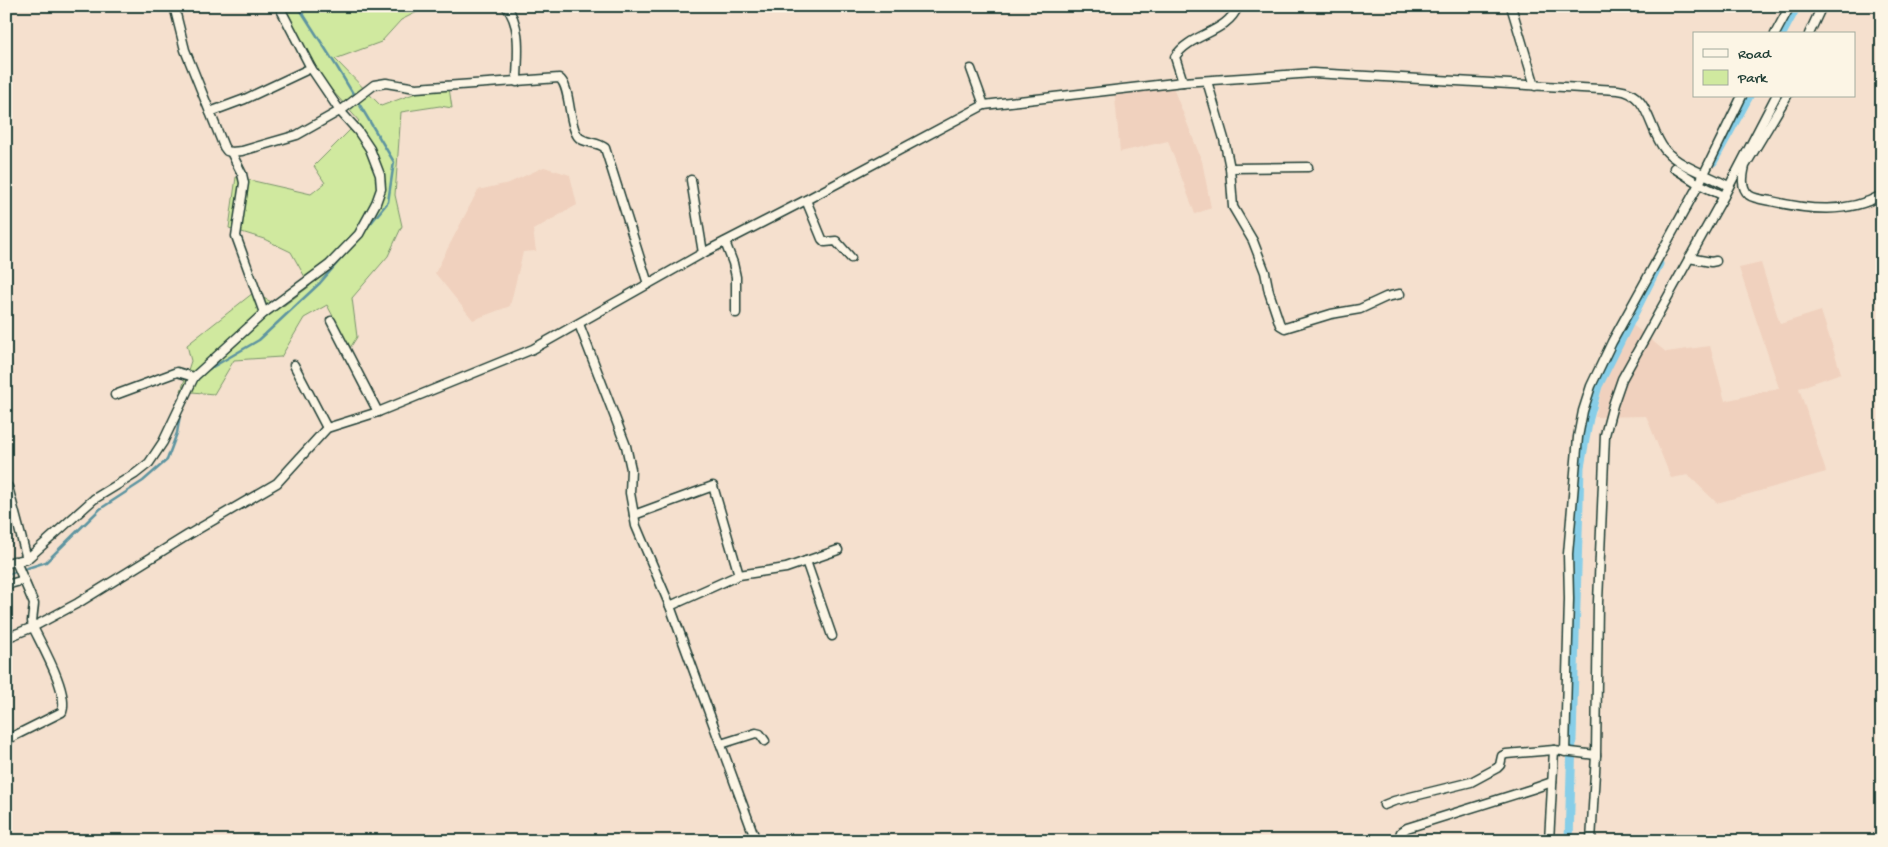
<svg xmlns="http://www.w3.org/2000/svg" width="1888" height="847" viewBox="0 0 1888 847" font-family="'Gochi Hand',sans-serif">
<rect width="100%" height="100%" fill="#f5e0ce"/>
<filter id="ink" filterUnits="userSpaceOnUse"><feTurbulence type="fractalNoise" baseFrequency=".02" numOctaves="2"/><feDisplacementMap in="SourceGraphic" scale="10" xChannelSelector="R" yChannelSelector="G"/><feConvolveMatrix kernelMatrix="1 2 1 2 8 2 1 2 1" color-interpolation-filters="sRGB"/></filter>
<g filter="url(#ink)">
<g fill="#f0d1be">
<polygon points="1170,80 1202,161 1211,208 1195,214 1168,141 1120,152 1114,87"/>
<polygon points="544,167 570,175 577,205 533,230 536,251 523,252 510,306 473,320 435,273 478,190 509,183"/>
<polygon points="1761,263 1780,324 1821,311 1841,373 1799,388 1826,472 1717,503 1688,475 1671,478 1646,416 1595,417 1608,363 1629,322 1666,352 1710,346 1725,401 1779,388 1739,268"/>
</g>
<g fill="#d0e99f" stroke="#78936a">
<polygon points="280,6 328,6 330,10 360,11 371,6 429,6 401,20 381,42 335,59 381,106 448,81 452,108 440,106 401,112 395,195 402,226 388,256 352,298 357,337 350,348 327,305 304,318 281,357 234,360 214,394 181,391 191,361 187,345 253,293 282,307 310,286 291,252 264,239 229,228 236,177 311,194 325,183 314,166 359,121 297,50"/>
<polygon points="1004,836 1050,841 995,841"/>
</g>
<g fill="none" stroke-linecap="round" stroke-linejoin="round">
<g stroke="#5d94a0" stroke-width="2.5">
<polyline points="298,6 337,67 394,162 388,202 366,229"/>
<polyline points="204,372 259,340 320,283 345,254"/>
<polyline points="6,575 46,562 100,509 143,481 167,460 177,433 180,415"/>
</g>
<g stroke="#87cee8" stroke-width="9">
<polyline points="1782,34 1797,6"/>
<polyline points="1713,162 1749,96"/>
<polyline points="1569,841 1580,467 1589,418 1598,386 1659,264"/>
</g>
<g stroke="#1f3d34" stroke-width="11">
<g id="minor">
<path d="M 174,6 L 185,50 L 224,147 L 227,151 L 231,152 L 242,151 L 297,135 L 343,109 L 374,85 L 386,83 L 416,88 L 559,78 C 571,86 568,122 577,135 C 582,144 597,141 605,148 L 648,284"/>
<path d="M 506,6 C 523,28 517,57 517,82"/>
<polyline points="1511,6 1535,86"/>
<polyline points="1775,34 1790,6"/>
<polyline points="1809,34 1822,6"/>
<polyline points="971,69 984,105"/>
<polyline points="1207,81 1224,139 1230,168 1233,207 1253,241 1265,272 1269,292 1280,325 1285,328 1331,314 1360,309 1386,297 1400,294"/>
<path d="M 1183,82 L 1175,57 C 1190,33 1227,34 1238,6"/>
<path d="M 1787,96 L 1745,166 C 1743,175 1740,187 1749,195 C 1754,199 1765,200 1771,201 C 1809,210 1847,214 1882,195"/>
<polyline points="210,112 245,99 311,68"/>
<polyline points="231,152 242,174 244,183 236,236 264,313"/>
<polyline points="1230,168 1308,167"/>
<polyline points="1674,168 1699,184 1724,196"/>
<polyline points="691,180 703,253"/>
<polyline points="806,200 822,239 825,242 836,241 851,258"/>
<polyline points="725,242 733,263 736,277 736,313"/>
<polyline points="1689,258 1711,262 1716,261"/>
<polyline points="331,321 378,412"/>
<polyline points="579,324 626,446 631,469 630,493 636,526 670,606 756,841"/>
<polyline points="294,365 327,428"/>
<polyline points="115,395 177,372 194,377"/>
<polyline points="8,487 27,559"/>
<polyline points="634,515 713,486 739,575"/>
<polyline points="806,561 832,636"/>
<polyline points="6,563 27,559 94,499 135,474 149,463 163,442 194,377 264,313 329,265 359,234 376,203 381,189 380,175 370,149 358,131 340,111 311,68 279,6"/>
<polyline points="6,585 24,580"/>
<polyline points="670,606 739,575 786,568 838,550"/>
<path d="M 6,638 L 33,627 L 78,603 L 188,535 L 277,483 L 327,428 L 378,412 L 533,349 L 703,253 L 806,200 L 984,105 L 1183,82 L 1313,73 L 1618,90 C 1650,93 1648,130 1665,150 C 1680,167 1709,175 1728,186"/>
<path d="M 6,740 L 62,712 C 69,692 42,646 33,627 L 32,621 L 34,604 L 17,564 L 14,561"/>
<polyline points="721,744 756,733 760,734 765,741"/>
<polyline points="1565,752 1569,599 1568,554 1578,437 1583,411 1591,386 1612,342 1699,184 1742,96"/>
<polyline points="1384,805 1394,801 1471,782 1497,768 1500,765 1502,756 1506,754 1554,750 1596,755"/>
<polyline points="1649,839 1650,841"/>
<polyline points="1398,841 1401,832 1407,828 1532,789 1552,782"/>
<polyline points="1549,841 1554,750"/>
<polyline points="1591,841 1596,755 1598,602 1605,435 1613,405 1622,379 1724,196 1776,96"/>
</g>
</g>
<use href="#minor" stroke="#fcf5e5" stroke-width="8"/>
</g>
</g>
<rect width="1888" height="847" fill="none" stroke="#fcf5e5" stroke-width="25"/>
<rect x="12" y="12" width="1863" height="822" fill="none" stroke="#1f3d34" stroke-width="2" filter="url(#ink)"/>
<rect x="1693" y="32" width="162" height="65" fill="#fcf5e5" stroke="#a4ab9e"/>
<rect x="1703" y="49" width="25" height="8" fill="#fcf5e5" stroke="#a4ab9e"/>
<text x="1738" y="58" font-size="15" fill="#1f3d34">Road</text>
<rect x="1703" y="70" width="25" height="15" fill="#d0e99f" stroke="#a4ab9e"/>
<text x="1738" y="82" font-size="15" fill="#1f3d34">Park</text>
</svg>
